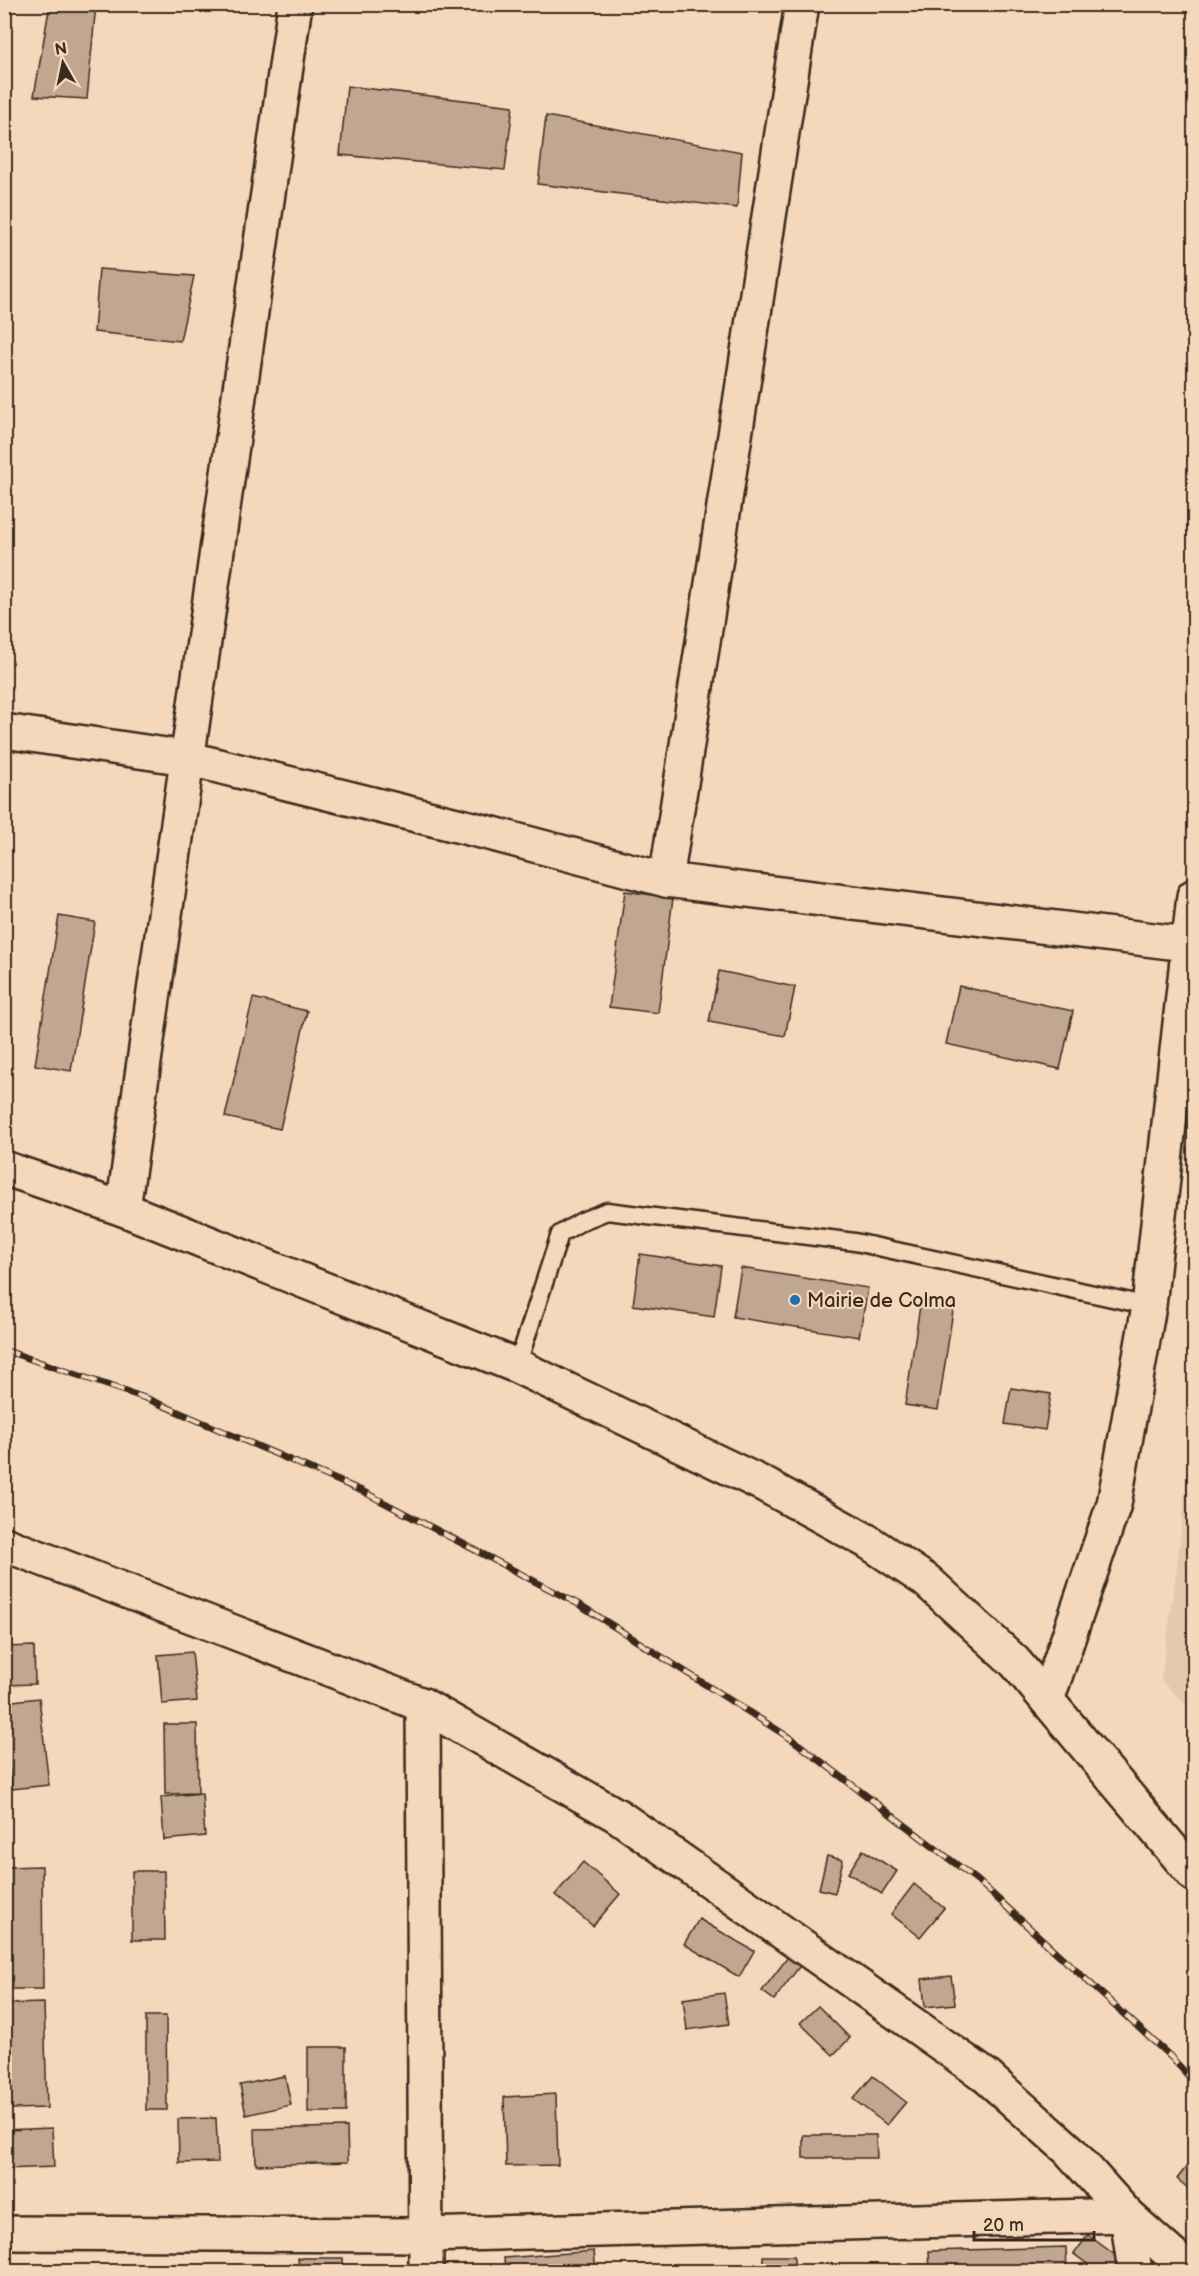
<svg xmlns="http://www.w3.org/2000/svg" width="1199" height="2276" viewBox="0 0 1199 2276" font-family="'Balsamiq Sans',sans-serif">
<rect width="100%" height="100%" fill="#f5d8bb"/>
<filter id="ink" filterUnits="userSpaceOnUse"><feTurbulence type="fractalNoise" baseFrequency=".0167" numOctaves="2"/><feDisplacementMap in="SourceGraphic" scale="12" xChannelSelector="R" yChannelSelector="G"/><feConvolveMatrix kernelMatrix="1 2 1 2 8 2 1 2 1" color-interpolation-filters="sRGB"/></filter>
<g filter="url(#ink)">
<polygon fill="#e5c9ae" points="1194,1403 1194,1713 1161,1680 1179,1551"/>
<g fill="#c1a790" stroke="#3b2a1e" stroke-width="1.5">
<polygon points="50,4 96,4 87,99 34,96"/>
<polygon points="347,86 513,106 505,170 340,155"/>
<polygon points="546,116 742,152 737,208 538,184"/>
<polygon points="99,269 194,276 180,341 94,332"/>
<polygon points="625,891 673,898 658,1013 609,1007"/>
<polygon points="59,916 95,922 71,1071 35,1065"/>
<polygon points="719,971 795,987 785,1036 709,1022"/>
<polygon points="959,986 1073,1011 1060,1069 946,1044"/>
<polygon points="253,998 307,1011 280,1129 225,1117"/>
<polygon points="640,1254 721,1266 714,1317 633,1305"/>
<polygon points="741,1268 868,1288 859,1337 733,1317"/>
<polygon points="921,1299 954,1304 938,1410 905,1405"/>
<polygon points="1011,1388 1051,1394 1045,1430 1005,1424"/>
<polygon points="34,1646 35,1684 4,1685 4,1647"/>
<polygon points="192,1652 197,1701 162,1704 158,1655"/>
<polygon points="39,1698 49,1785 12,1789 4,1730 4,1702"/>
<polygon points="164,1724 197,1724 198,1793 165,1794"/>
<polygon points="202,1793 205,1836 164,1840 161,1797"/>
<polygon points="863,1850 897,1871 882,1894 848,1873"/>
<polygon points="827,1856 843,1860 835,1893 819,1889"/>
<polygon points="583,1862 620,1894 593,1926 555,1895"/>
<polygon points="42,1866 43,1989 4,1989 4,1867"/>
<polygon points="132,1871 164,1871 165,1940 132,1940"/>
<polygon points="914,1884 944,1908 920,1937 891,1914"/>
<polygon points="699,1919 754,1951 739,1977 684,1944"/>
<polygon points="791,1953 803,1962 774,2000 762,1991"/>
<polygon points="951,1976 955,2004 925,2007 922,1979"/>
<polygon points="724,1993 729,2024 687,2030 683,1999"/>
<polygon points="44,2003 47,2108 11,2109 9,2004"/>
<polygon points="818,2006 850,2038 833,2055 800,2023"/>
<polygon points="146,2016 166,2016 167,2110 146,2110"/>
<rect x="308" y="2047" width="38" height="65"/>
<polygon points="285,2076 291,2105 246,2115 240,2085"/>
<polygon points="873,2076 906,2102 887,2125 853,2099"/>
<polygon points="556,2094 558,2165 506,2166 504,2097"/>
<polygon points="216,2118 218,2162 179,2163 178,2119"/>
<polygon points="347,2127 348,2162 256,2165 255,2129"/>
<polygon points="52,2128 54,2167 4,2169 4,2130"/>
<polygon points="803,2135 876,2135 877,2158 803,2158"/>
<polygon points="1194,2157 1194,2193 1177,2179"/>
<polygon points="1088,2235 1126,2263 1119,2272 1098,2272 1074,2254"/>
<polygon points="1066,2247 1067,2272 930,2272 929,2251"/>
<polygon points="594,2251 596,2272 505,2272 504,2258"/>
<rect x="763" y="2256" width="31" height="16"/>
<polygon points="298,2258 343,2258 343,2272 299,2272"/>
<polygon points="64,2269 64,2272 35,2272 35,2270"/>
</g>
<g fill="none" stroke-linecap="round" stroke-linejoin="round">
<g stroke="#3b2a1e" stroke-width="21">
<polyline id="service" points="517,1366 560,1234 582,1221 607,1211 855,1242 1149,1306"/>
</g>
<g stroke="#3b2a1e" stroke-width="38">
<g id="minor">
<polyline points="4,731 186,758 493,834 666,880 1194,945"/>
<polyline points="666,880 802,4"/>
<polyline points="4,1168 123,1209 517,1366 763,1484 867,1541 927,1581 1015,1662 1194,1875"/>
<polyline points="123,1209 295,4"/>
<polyline points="4,1544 423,1705 618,1816 985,2075 1069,2150 1127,2215 1191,2272"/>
<polyline points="1047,1700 1114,1504 1149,1306 1194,896"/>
<polyline points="423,1705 426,2272"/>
<polyline points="4,2233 425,2235 1127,2215 1135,2272"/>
</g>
</g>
<use href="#service" stroke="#f5d8bb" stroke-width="16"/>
<use href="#minor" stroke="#f5d8bb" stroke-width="33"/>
<g stroke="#3b2a1e" stroke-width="7">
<polyline id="rail" points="4,1350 148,1399 362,1491 580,1605 793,1740 977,1880 1172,2058 1194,2082"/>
</g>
<use href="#rail" stroke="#f5d8bb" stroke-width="4.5" stroke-dasharray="14" stroke-linecap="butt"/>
</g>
</g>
<circle fill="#1f6fb2" stroke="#f5d8bb" stroke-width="2" cx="795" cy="1300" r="6"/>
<g text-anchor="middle" stroke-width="4.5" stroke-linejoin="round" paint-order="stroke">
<g font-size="20" fill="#3b2a1e" stroke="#f5d8bb" text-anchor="start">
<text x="807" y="1307">Mairie de Colma</text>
</g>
</g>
<rect width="1199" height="2276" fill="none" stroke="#f5d8bb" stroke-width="24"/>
<rect x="12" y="12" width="1175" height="2252" fill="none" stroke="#3b2a1e" stroke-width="2" filter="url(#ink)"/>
<g transform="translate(63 63) rotate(351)" stroke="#f5d8bb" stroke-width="4.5" paint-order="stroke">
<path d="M0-4.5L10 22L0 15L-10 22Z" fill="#3b2a1e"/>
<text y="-9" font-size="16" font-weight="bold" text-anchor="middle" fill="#3b2a1e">N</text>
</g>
<path d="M974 2231v9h120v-9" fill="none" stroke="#3b2a1e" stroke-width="3"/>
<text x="983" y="2231" font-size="18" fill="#3b2a1e" stroke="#f5d8bb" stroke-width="4.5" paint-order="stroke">20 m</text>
</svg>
